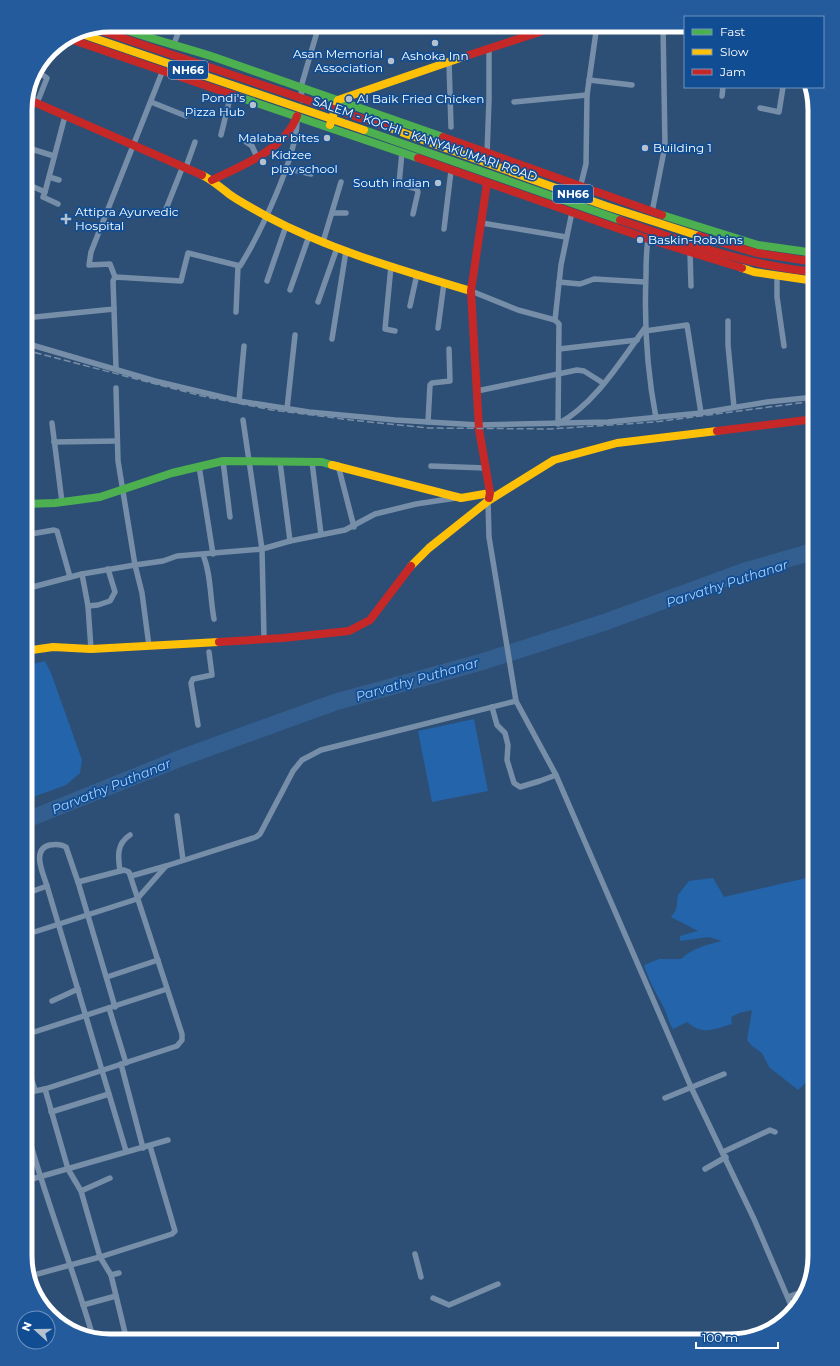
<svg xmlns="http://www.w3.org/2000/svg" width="840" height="1366" viewBox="0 0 840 1366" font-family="Montserrat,sans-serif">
<rect width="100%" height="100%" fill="#2e4f75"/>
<g fill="#2364ab">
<polygon points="45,661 51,673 82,760 80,773 66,785 25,800 25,666"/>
<polygon points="474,719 488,791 432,802 418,731"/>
<path d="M 815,876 L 815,1074 L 798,1090 L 769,1067 L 762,1053 L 752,1046 L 747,1040 L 752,1010 L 739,1013 L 731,1017 L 732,1024 C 713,1029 704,1036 687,1022 L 673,1029 C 668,1021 667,1013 663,1006 C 655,991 649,981 644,965 L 659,959 L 681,959 C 693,948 706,945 722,941 L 709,937 L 680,941 L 680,936 L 698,931 L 671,917 L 676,910 L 678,895 L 689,881 L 713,878 L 724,897 Z"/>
</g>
<polygon fill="#335e90" points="815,542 815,560 747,579 608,630 484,670 338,710 186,765 25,829 25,812 181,749 333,694 479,654 603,614 742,563"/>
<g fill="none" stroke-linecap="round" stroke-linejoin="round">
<polyline stroke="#335e90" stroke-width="1.5" points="371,25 387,26 401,31 408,25"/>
<g stroke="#768ea8" stroke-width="5.5">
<polyline points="174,44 181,25"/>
<polyline points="449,62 451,127"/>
<polyline points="589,80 632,85"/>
<polyline points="722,96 723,87"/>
<polyline points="302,100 301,87 319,25"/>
<polyline points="151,102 186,116"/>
<polyline points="514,102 587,95"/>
<polyline points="37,103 47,78 38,72"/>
<polyline points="760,108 779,112 783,87"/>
<polyline points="221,135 231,94"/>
<polyline points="246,142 252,146 257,157"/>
<polyline points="25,147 54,156"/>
<polyline points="402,152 399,184 417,189 418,192 413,214"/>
<polyline points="487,154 489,100 489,48"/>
<polyline points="186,167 195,142"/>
<polyline points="285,168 311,174"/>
<polyline points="49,177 59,180"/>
<polyline points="25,187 27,184 45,192 65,116"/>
<polyline points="580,188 586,164 587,95 597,25"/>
<polyline points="45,192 43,197 58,204"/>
<polyline points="166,209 183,166"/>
<polyline points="652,212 665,146 663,25"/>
<polyline points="332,213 346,213"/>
<polyline points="482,223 566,237"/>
<polyline points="444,229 451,171"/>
<path d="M 648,239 C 646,252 646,264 646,276 C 644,324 647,371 656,418"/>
<polyline points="323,242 341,182"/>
<polyline points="690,253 691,286"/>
<polyline points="25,266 28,253"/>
<polyline points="391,266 385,329 395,331"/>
<polyline points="777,276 777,297 784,346"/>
<polyline points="115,277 110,264 89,265 91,252 163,70"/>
<polyline points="267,281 286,226"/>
<polyline points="559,282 580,284 594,279 645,282"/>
<polyline points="290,290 309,236"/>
<path d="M 471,291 L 518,310 L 555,320 L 559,324 L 558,424 C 595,404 620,362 645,328"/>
<polyline points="318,302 337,248"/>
<polyline points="410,306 417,274"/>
<polyline points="114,309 116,368"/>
<polyline points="236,312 238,266"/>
<path d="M 25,318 L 114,309 L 113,281 L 115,277 L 181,281 L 188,253 L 240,266 C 260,234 296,158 297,122"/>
<polyline points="555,320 561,265 572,212"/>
<polyline points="728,321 728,345 734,407"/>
<polyline points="438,328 444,283"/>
<polyline points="645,331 687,325 701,413"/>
<polyline points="332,339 346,251"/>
<polyline points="25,343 155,381 239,401 309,412 395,420 479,425 608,422 701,413 767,402 815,397"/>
<polyline points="559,349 637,340"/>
<polyline points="477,391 577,370 584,371 603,383"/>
<polyline points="239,401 244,346"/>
<polyline points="287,409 295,335"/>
<polyline points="243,420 262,549 264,638"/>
<polyline points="428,422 430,385 432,383 450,381 449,349"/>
<polyline points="52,423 62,502"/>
<polyline points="54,442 116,441"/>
<polyline points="223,461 230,517"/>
<polyline points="280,462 290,541"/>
<polyline points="312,462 321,534"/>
<polyline points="338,465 354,527"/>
<polyline points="199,466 213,554"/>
<polyline points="431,466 485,468"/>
<polyline points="488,501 489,537 516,701 556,775 691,1087 754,1219 793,1310"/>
<polyline points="25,535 54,530 57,531 70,577"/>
<path d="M 203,555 C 211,573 210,598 214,619"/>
<polyline points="82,574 88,606 91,649"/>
<polyline points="25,589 82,574 135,565 118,461 116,388"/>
<polyline points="88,606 98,605 110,601 115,592 108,569"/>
<polyline points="149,646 142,593 135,565 163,561 177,556 262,549 290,541 345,530 375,514 416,504 456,498"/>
<polyline points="492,707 497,725 505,733 508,745 507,760 514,783 520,787 540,781 556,775"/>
<polyline points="198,725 191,683 193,679 212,675 209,652"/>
<polyline points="177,816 183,860"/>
<path d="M 120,871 C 118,857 116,844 130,835"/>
<polyline points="131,876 166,866"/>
<polyline points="25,894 47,886"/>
<polyline points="25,935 137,899 166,866 256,837 260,834 293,771 302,760 321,750 516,701"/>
<polyline points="107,977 158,960"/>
<polyline points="52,1001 78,989"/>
<path d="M 115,1007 L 78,882 L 66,847 C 61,844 56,844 50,845 C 31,849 43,873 47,886 L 126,1151"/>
<polyline points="109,1008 126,1063"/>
<polyline points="25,1035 167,989"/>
<polyline points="25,1059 35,1090"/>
<polyline points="121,1064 143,1148"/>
<polyline points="45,1089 68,1169 81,1191 100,1257 172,1234 175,1231 150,1146"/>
<polyline points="25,1093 45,1089 177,1046 182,1040 182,1034 129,872 124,870 78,882"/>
<polyline points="665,1098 724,1074"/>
<polyline points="51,1112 109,1094"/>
<path d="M 25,1124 C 44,1196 72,1265 93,1337"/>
<polyline points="723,1152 770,1130 775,1132"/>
<polyline points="705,1169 726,1157"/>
<polyline points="25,1181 168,1140"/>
<polyline points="81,1191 110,1178"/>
<polyline points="415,1254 421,1277"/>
<polyline points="111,1275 119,1273"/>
<polyline points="30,1276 100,1257 111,1275 127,1341"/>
<polyline points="788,1297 804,1291"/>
<polyline points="433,1298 449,1305 498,1284"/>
<polyline points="83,1305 116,1296"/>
<polyline points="102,1340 126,1335"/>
</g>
<g stroke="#4caf50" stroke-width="8">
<path d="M 113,25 C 146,38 180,46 214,57 C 290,83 366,110 443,137"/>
<polyline points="239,97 418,158"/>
<polyline points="364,130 620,220"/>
<polyline points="662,215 758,245 815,253"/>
<polyline points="25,504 55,503 100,497 172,473 223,461 322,462 332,465"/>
</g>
<g stroke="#ffc107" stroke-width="8">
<polyline points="76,32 364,130"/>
<polyline points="330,125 338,100 463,57"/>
<polyline points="387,127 606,206 699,236"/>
<path d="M 202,175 C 212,180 220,187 229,194 C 240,202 254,209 266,216 C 330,250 401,270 471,291"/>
<polyline points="742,268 754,272 815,281"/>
<polyline points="332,465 461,498 490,493"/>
<polyline points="411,566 429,548 488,501 554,460 617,443 717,431"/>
<polyline points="25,651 53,647 91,649 219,642"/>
</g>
<g stroke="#c62828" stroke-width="8">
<polyline points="93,28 387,127"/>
<polyline points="67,38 239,97"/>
<polyline points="463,57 561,25"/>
<polyline points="27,99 202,175"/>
<polyline points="443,137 662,215"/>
<polyline points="418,158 648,239 742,268"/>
<path d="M 212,180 C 242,166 285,149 297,116"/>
<polyline points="487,183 471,291 479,429 490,493 489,498"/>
<path d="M 620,220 C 684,242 748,266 815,272"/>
<polyline points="699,236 757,253 815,262"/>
<polyline points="717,431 815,419"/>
<polyline points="219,642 283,638 349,631 370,620 411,566"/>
</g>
<polyline stroke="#798fa7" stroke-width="1.5" stroke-dasharray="7 3" stroke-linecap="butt" points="25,350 202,396 272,410 351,420 428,428 550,429 655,422 815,401"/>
</g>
<g fill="#b6c1cf" stroke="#104d93" stroke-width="1.5">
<circle cx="435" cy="43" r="4"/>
<circle cx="391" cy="61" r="4"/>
<circle cx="349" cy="99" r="4"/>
<circle cx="253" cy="105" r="4"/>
<circle cx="327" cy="138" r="4"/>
<circle cx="645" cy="148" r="4"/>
<circle cx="263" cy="162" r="4"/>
<circle cx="438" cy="183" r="4"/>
<path d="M64 213h4v4h4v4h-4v4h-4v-4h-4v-4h4z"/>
<circle cx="640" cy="240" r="4"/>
</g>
<g text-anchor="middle" stroke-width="3.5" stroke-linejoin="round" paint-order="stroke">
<g fill="#104d93" stroke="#b7cadf" stroke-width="1">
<rect x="168" y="61" width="40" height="18" rx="3"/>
<rect x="553" y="185" width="40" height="18" rx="3"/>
</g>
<g font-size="11" font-weight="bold" fill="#fff">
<text x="188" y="74">NH66</text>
<text x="573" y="198">NH66</text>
</g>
<g font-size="12" fill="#fff" stroke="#104d93" text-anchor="start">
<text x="383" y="58" text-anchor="end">Asan Memorial<tspan x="383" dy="14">Association</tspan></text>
<text x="435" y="60" text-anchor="middle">Ashoka Inn</text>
<text x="245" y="102" text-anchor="end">Pondi's<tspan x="245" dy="14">Pizza Hub</tspan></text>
<text x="357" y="103">Al Baik Fried Chicken</text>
<text x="319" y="142" text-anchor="end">Malabar bites</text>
<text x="653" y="152">Building 1</text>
<text x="271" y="159">Kidzee<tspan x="271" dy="14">play school</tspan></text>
<text x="430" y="187" text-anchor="end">South indian</text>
<text x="75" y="216">Attipra Ayurvedic<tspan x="75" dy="14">Hospital</tspan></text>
<text x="648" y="244">Baskin-Robbins</text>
</g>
<g font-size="12" fill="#fff" stroke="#104d93">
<text transform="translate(425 139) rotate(19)" y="4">SALEM - KOCHI - KANYAKUMARI ROAD</text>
</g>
<g font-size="13" font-style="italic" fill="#a9d0fa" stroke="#104d93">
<text transform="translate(727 583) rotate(-18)" y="5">Parvathy Puthanar</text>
<text transform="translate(417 679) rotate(-16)" y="5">Parvathy Puthanar</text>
<text transform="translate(111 786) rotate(-22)" y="5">Parvathy Puthanar</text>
</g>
</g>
<path d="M0 0H840V1366H0ZM110 32H730A78 78 0 0 1 808 110V1256A78 78 0 0 1 730 1334H110A78 78 0 0 1 32 1256V110A78 78 0 0 1 110 32Z" fill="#235b9c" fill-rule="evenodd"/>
<path fill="none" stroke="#fff" stroke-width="5" d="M110 32H730A78 78 0 0 1 808 110V1256A78 78 0 0 1 730 1334H110A78 78 0 0 1 32 1256V110A78 78 0 0 1 110 32Z"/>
<rect x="684" y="16" width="140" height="72" fill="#104d93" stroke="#7094be"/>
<rect x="692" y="29" width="20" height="6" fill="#4caf50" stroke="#7094be"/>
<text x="720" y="36" font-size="12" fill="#ffffff">Fast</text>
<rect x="692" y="49" width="20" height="6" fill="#ffc107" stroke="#7094be"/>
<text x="720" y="56" font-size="12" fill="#ffffff">Slow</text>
<rect x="692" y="69" width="20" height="6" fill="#c62828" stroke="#7094be"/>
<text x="720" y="76" font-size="12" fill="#ffffff">Jam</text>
<g transform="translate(36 1330) rotate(291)"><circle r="19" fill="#104d93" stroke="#7094be"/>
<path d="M0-3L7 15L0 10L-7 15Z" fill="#b6c1cf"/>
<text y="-6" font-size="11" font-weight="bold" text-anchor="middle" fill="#ffffff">N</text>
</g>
<path d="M696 1342v6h82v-6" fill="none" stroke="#ffffff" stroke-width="2"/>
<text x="702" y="1342" font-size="12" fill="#ffffff" stroke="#104d93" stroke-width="3" paint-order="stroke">100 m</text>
</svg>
